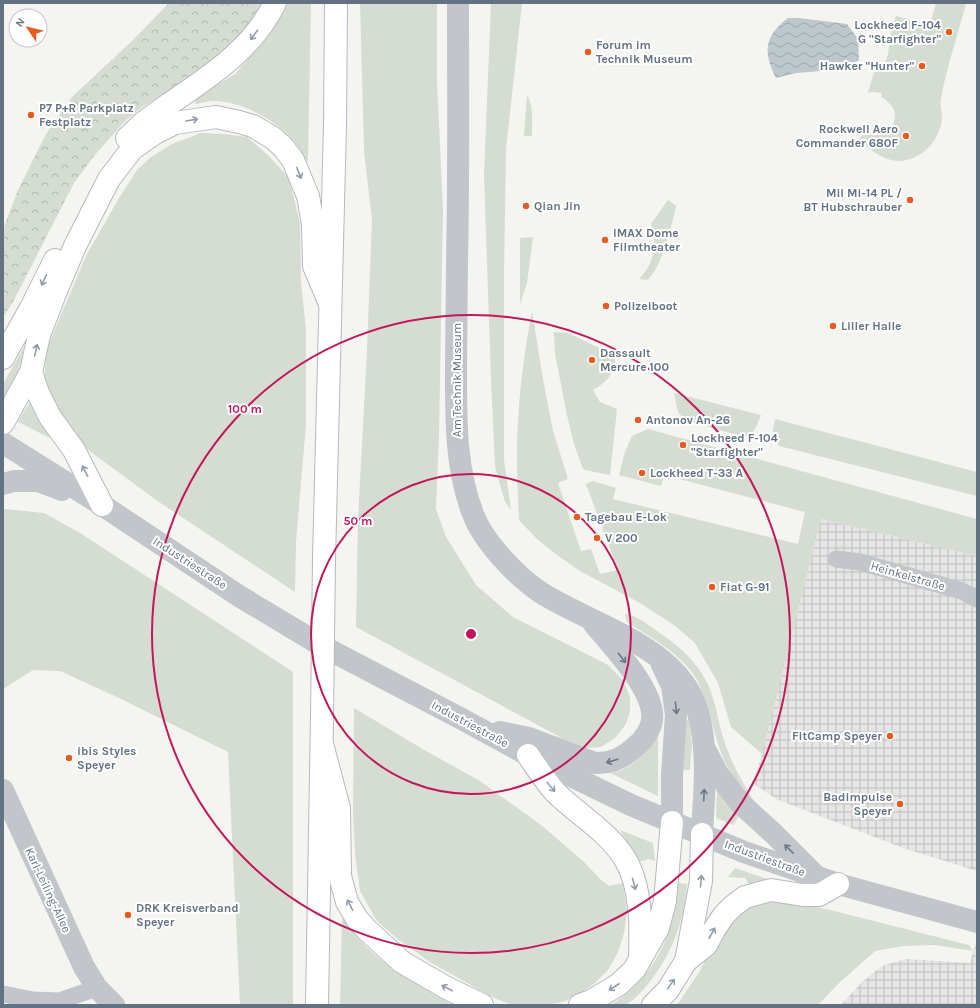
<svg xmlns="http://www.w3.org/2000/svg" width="980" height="1008" viewBox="0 0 980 1008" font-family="Karla,sans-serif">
<defs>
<pattern id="industrial-grid" width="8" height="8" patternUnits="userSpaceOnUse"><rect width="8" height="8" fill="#e5e6e4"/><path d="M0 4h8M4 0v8" fill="none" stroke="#bdbfbe"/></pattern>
<pattern id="forest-crowns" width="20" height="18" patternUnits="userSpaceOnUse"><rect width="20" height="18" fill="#d5dcd1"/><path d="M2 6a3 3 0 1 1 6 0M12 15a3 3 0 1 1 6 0" fill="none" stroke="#b0b7af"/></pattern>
<pattern id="water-waves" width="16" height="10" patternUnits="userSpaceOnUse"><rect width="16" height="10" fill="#bdc7cc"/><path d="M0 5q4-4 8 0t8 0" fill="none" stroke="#9da6ab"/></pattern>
</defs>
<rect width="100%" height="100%" fill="#f4f5f0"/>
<g fill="url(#industrial-grid)">
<polygon points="821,519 977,556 977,871 903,848 776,799 754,784"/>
<polygon points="977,938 977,1005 841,1005 862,982 882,966 906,959 970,963"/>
</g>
<g fill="#d5dcd1">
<path d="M 288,3 L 311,3 L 308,161 L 306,161 C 302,153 298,146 293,140 C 275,119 239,100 211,101 C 206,102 201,103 196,104 L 194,99 L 235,74 L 264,41 L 276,24 Z"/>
<polygon points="360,3 437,3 437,81 443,210 439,436 436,509 446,537 476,585 513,617 608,665 623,680 630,697 630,711 626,724 615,738 601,747 584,748 570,744 558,736 356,627 358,519 367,350 372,220 364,151"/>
<polygon points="491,3 522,3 506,149 504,276 504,460 511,510 505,502 495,467 491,380 484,175"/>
<path d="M 936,3 L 966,3 C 958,34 947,66 941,98 C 939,107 945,116 940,128 C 934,148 913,165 891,160 C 879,157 869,148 859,141 L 863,132 C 889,146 910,112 881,97 L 882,93 L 873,92 L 868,93 L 873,75 L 877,68 L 885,62 L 888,55 L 890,36 L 896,16 L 930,25 Z"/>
<path d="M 527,95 C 534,106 532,123 532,136 L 524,136 Z"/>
<polygon points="201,133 224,134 247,137 270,157 289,178 300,223 301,282 306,330 306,424 296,542 295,592 159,502 84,447 57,413 44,381 47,348 86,256 119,198 137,170 151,157 172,144"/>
<path d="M 668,200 L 676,206 C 672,224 661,270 647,280 L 639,279 C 654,264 658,243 651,224 Z"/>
<polygon points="533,237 527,283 520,304 520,238"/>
<path d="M 532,311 L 543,379 L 553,431 L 568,479 L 558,483 L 581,551 L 591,549 L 600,574 L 618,570 L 586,484 L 593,481 L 616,488 L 613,499 L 798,544 L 805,512 L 664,475 L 661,486 L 619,475 L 625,452 L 632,436 L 648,429 L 977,519 L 977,556 L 821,519 L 762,754 L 731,727 L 718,683 L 695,643 L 674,625 L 640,603 L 580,571 L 557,555 L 537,539 L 519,520 C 518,498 517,477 517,455 C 517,407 523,359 532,311 Z"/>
<path d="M 554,332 L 568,333 L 610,353 L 613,355 L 616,365 C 609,379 606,382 593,390 L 600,402 L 617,409 L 610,475 L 585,470 L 582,467 L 574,444 L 567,415 L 555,354 Z"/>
<path d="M 24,347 C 21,365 14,385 3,399 L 3,384 Z"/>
<path d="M 674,393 L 761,415 C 757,425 755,433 745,437 L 686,421 L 678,412 Z"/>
<polygon points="31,400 37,418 50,438 18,422"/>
<path d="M 775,419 L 977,472 L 977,496 L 779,446 C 770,438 773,429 775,419 Z"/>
<polygon points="5,509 44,513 80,533 163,587 293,672 293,1005 240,1005 228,752 119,698 60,671 33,670 3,689 3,510"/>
<path d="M 625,614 C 638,616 647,624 657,631 C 678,645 699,663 709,687 C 717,706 719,729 727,749 C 734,768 744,785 755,803 L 754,804 C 742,788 729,774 722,755 C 712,729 709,699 694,675 C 678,652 650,637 627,622 Z"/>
<polygon points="354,708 426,751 480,781 541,825 584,862 600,879 609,886 623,883 627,911 624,933 618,952 608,970 595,983 578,995 563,1002 546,1005 512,1005 492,997 430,962 399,940 377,921 360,891 355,854 353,814"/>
<polygon points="689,719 692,744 690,770 683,770 686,721"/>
<path d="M 658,732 L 658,796 L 610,773 C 634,769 647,752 658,732 Z"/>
<polygon points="717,788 740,814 733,825 716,818"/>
<polygon points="620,830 653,843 655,861 648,859 639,862"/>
<polygon points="735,868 770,880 749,885 745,878 728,877"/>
<path d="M 678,883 L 687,884 C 684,924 670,959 643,990 C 638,995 631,1003 624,1005 C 620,1006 615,1005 611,1005 C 654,978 676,932 678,883 Z"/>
<polygon points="770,897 826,909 969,945 973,951 935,945 903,946 875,951 838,984 818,1005 677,1005 700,971 715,935 731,915"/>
<path d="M 344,918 C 348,924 351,930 356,936 C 382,966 419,986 453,1005 L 340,1005 L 342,920 Z"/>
</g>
<polygon fill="url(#forest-crowns)" points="169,3 262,3 245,30 220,54 171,89 141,108 124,122 94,156 74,183 13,302 3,317 3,229 18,190 46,134 73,96 132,41"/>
<path fill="url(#water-waves)" d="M 788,18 L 799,18 L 847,24 L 858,39 L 859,60 L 852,65 L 845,69 L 796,73 L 776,78 C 763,52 764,36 788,18 Z"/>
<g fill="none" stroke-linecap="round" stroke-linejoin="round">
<g stroke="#b5b9bd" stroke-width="24">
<g id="primary">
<path d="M 127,138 C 134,132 140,125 147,120 C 195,84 247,59 275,3"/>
<polyline points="3,358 32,306 55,260"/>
<polyline points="31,372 38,393 50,417 74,450 102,505"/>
<polyline points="3,423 31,372 39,335 56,291 75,246 109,179 132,149 155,133 175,123 216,117 239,122 253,126 273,138 283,147 293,160 308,196 313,224 314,266 330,304"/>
<polyline points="324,559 335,125 336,3"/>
<polyline points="322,744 339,808 340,876 347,902 357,919 368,931 402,962 445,987 482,1005"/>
<path d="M 528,755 C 537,768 545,781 555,792 C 578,815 608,831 625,859 C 642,887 641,929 640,960"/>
<polyline points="686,961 706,945 714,930 724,915 733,906 745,897 771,890 803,895 819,895 838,884"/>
<polyline points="317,1005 322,717"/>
<polyline points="580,1005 591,1001 618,985 634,970 658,928 665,901 672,822"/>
<polyline points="653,1005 668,990 686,961 701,881 702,834"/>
</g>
</g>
<g stroke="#c2c5c9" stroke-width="17">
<polyline points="836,559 860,562 962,591 977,599"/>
<polyline points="3,994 33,1000 59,1001 97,988"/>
</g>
<g stroke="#c2c5c9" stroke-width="22">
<path d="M 458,3 C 458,88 459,174 457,259 C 457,296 456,332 456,368 C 456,417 455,468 473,514 C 483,541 516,576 540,592 C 591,625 680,646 698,712 C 709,752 704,793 702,834"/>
<polyline points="3,443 102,505 239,596 324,647 460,718 528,755 631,805 744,852 838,884 977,922"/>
<polyline points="3,484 14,481 38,481 62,490"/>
<polyline points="662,665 672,686 676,715 672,775 672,822"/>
<path d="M 500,732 L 529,738 L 595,763 C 612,764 625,757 636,746 C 643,741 651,729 652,720 C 656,691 612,646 594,624"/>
<polyline points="706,751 718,774 740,803 774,834 813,873"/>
<polyline points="3,790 84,967 97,988 114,1005"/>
</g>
<use href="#primary" stroke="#fff" stroke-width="22"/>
<g stroke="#b5b9bd" stroke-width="24" stroke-linecap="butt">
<polyline id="primary-bridge" points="322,717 324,559"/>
</g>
<use href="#primary-bridge" stroke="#fff" stroke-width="22"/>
</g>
<defs><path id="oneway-shaft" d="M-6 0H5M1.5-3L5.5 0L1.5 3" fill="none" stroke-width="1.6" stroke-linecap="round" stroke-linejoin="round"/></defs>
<g stroke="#929ca8">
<use href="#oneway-shaft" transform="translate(254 35) rotate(127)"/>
<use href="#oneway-shaft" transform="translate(192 120) rotate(-10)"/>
<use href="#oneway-shaft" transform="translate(299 173) rotate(68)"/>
<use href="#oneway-shaft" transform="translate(44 280) rotate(116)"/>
<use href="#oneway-shaft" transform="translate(36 350) rotate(-78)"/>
<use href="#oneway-shaft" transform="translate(85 471) rotate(-117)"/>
<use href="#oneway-shaft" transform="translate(551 787) rotate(50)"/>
<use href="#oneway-shaft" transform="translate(701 881) rotate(-85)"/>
<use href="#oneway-shaft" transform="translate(634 884) rotate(75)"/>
<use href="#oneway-shaft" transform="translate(350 905) rotate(-117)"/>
<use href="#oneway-shaft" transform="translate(712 933) rotate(-61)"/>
<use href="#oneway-shaft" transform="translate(671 984) rotate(-55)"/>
<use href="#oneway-shaft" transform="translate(614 987) rotate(147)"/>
<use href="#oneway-shaft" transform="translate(447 988) rotate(-153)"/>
</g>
<g stroke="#687686">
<use href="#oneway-shaft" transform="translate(622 658) rotate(52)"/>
<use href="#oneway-shaft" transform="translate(676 708) rotate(84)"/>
<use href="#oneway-shaft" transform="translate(612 761) rotate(164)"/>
<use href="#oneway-shaft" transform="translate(704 795) rotate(-88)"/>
<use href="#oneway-shaft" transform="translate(789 849) rotate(-135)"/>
</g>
<g fill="none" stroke="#c2185b" stroke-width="2">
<circle cx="471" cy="634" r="160"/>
<circle cx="471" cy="634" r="319"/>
</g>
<g fill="#e55b20" stroke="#fff" stroke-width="1.5">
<circle cx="949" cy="32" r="4"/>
<circle cx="588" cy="52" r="4"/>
<circle cx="922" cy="66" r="4"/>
<circle cx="31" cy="115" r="4"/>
<circle cx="906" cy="136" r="4"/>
<circle cx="910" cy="200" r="4"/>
<circle cx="526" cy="206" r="4"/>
<circle cx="605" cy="240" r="4"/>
<circle cx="606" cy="306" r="4"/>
<circle cx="833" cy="326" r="4"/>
<circle cx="592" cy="360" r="4"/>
<circle cx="638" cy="420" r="4"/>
<circle cx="683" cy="445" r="4"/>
<circle cx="642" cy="473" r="4"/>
<circle cx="577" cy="517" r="4"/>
<circle cx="597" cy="538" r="4"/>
<circle cx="712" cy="587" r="4"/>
<circle cx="890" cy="736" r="4"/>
<circle cx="69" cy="758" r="4"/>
<circle cx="900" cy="804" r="4"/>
<circle cx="128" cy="915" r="4"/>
</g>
<g text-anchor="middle" stroke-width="4" stroke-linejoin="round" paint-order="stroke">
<g font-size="12" font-weight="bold" fill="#637282" stroke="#fff" text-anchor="start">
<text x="941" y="29" text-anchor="end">Lockheed F-104<tspan x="941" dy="14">G "Starfighter"</tspan></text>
<text x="596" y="49">Forum im<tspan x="596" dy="14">Technik Museum</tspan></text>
<text x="914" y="70" text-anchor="end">Hawker "Hunter"</text>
<text x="39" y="112">P7 P+R Parkplatz<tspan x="39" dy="14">Festplatz</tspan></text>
<text x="898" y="133" text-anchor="end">Rockwell Aero<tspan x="898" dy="14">Commander 680F</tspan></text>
<text x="902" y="197" text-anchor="end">Mil Mi-14 PL /<tspan x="902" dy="14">BT Hubschrauber</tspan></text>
<text x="534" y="210">Qian Jin</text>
<text x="613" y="237">IMAX Dome<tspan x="613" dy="14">Filmtheater</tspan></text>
<text x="614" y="310">Polizeiboot</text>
<text x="841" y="330">Liller Halle</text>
<text x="600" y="357">Dassault<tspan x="600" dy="14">Mercure 100</tspan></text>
<text x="646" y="424">Antonov An-26</text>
<text x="691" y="442">Lockheed F-104<tspan x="691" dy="14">"Starfighter"</tspan></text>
<text x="650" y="477">Lockheed T-33 A</text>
<text x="585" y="521">Tagebau E-Lok</text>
<text x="605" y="542">V 200</text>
<text x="720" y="591">Fiat G-91</text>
<text x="882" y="740" text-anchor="end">FitCamp Speyer</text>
<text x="77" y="755">ibis Styles<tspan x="77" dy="14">Speyer</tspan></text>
<text x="892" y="801" text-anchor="end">Badimpulse<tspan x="892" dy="14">Speyer</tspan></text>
<text x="136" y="912">DRK Kreisverband<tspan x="136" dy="14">Speyer</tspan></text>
</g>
<g font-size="12" fill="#637282" stroke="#fff">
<text transform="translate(457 380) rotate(-90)" y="4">Am Technik Museum</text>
<text transform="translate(190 563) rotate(33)" y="4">Industriestraße</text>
<text transform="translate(908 576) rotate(16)" y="4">Heinkelstraße</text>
<text transform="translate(470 724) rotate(28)" y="4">Industriestraße</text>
<text transform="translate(765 858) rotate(20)" y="4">Industriestraße</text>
<text transform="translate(48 890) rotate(65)" y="4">Karl-Leiling-Allee</text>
</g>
</g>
<circle cx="471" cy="634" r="6" fill="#c2185b" stroke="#fff" stroke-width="2"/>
<g font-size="12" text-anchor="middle" font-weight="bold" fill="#c2185b" stroke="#fff" stroke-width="4" stroke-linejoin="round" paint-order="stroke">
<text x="245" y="413">100 m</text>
<text x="358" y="525">50 m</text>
</g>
<rect width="980" height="1008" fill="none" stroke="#637282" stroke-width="8"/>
<g transform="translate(28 28) rotate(305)"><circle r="19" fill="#ffffff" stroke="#c1c7cd"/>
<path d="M0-3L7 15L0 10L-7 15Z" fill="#e55b20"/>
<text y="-6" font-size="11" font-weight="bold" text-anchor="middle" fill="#637282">N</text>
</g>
</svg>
